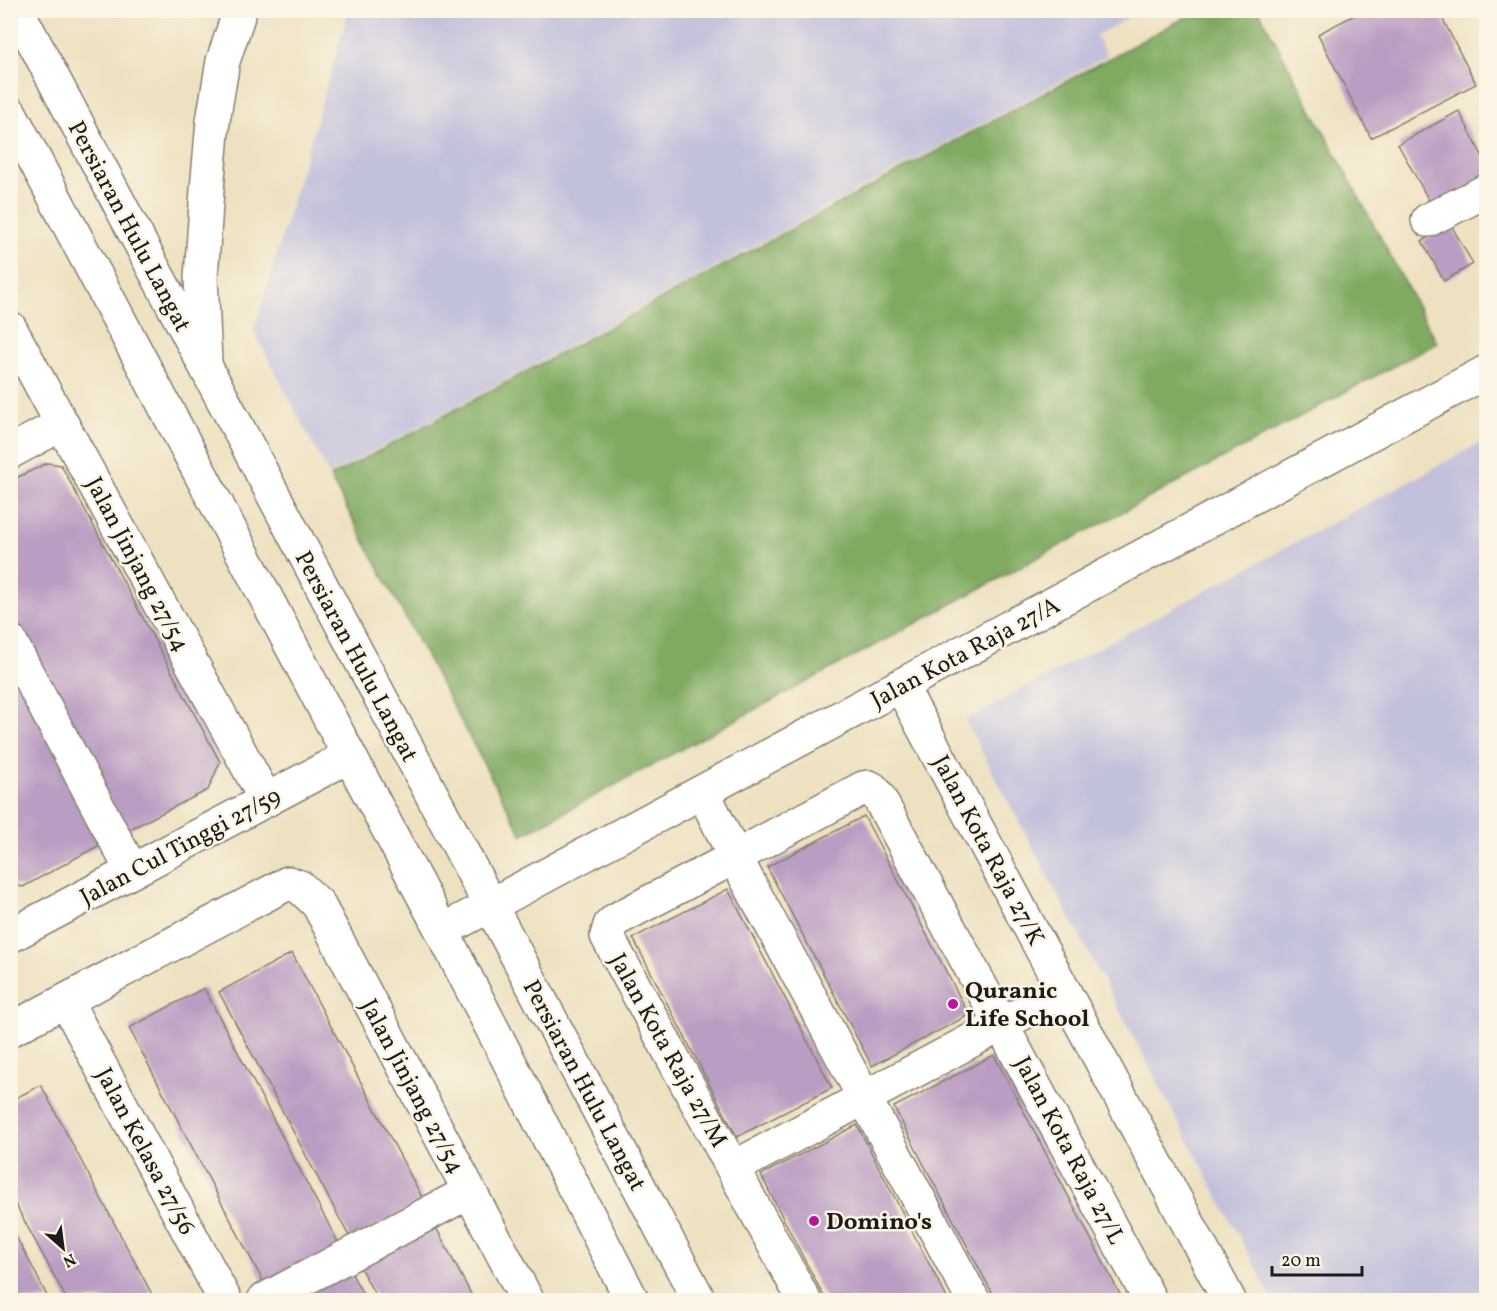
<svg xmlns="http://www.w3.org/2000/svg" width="1497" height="1311" viewBox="0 0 1497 1311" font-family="Vollkorn,serif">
<rect width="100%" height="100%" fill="#fcf5e5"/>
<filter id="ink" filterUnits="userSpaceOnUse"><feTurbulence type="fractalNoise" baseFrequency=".0167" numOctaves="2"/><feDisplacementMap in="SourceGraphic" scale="12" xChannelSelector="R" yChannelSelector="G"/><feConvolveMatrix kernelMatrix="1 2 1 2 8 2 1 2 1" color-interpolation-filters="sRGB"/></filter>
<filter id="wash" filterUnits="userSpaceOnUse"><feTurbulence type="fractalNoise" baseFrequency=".008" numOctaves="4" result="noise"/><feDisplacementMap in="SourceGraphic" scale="24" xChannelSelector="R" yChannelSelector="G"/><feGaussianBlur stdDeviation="1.35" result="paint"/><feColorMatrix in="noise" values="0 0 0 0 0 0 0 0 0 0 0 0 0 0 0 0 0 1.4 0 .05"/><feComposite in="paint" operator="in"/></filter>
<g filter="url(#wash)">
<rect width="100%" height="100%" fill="#eee1c1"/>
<g fill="#c2c1dc">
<polygon points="349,10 1142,10 1142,11 1096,35 1107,56 329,475 254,331"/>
<polygon points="1486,440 1486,1300 1273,1300 965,720"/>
</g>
<polygon fill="#80aa62" stroke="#4e633f" stroke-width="1.5" points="1197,11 1259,11 1437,343 522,835 330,477"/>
<g id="blocks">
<g fill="#ba9dc2">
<polygon points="1364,10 1438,10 1476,84 1371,138 1318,34"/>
<polygon points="1459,111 1486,163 1486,177 1432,206 1398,144"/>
<polygon points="1451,225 1473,264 1444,281 1422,241"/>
<polygon points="47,463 61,465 220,762 208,790 126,831 10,612 10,481"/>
<polygon points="10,663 107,841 23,887 10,884"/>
<polygon points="864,816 969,1015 872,1066 767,867"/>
<polygon points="728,889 832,1088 737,1137 633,938"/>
<polygon points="292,953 424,1201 351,1240 219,992"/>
<polygon points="204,988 340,1246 265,1285 129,1028"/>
<polygon points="994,1055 1092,1241 1123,1300 996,1300 922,1161 894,1107"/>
<polygon points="41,1085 129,1251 155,1300 67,1300 10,1194 10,1101"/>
<polygon points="857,1125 914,1235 948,1300 826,1300 803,1257 761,1175"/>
<polygon points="432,1220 474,1300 378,1300 356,1260"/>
<polygon points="10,1226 33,1268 49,1300 10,1300"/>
<polygon points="347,1265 366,1300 278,1300"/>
</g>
</g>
</g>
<g filter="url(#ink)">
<use href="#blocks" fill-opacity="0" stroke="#857e6e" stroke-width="1.5"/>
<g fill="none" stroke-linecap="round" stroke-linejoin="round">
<g stroke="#857e6e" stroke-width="36">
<g id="minor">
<polyline points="1428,220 1486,191"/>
<polyline points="10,328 266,800"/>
<polyline points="10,452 62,424"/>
<polyline points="10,641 132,871"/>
<polyline points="901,686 1229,1300"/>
<polyline points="703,792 735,857 973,1300"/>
<polyline points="442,931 1486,372"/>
<polyline points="10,936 349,756"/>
<polyline points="66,1001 225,1300"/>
<polyline points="10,1030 288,883 300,887 318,904 527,1300"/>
<polyline points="733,1168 1064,991"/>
<polyline points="264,1300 469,1192"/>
<polyline points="804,1300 607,936 610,925 617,919 735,857 863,788 869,787 873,789 878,796 1150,1300"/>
</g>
</g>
<g stroke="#857e6e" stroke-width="36">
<g id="major">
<polyline points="17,10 699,1300"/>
<polyline points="10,113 442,931 632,1300"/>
<polyline points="205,362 201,278 207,190 213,121 223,61 240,10"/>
</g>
</g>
<use href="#minor" stroke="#fff" stroke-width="33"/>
<use href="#major" stroke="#fff" stroke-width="33"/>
</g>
</g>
<g fill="#b5179e" stroke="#fcf5e5" stroke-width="2">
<circle cx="953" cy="1004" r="6"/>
<circle cx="814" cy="1221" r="6"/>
</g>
<g text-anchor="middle" stroke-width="5" stroke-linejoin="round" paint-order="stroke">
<g font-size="24" fill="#1c1c1c" stroke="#fcf5e5">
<text transform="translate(130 226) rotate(62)" y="8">Persiaran Hulu Langat</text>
<text transform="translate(138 564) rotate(62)" y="8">Jalan Jinjang 27/54</text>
<text transform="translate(965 652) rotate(-28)" y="8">Jalan Kota Raja 27/A</text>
<text transform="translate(357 656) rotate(62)" y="8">Persiaran Hulu Langat</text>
<text transform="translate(180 846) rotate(-28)" y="8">Jalan Cul Tinggi 27/59</text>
<text transform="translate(989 850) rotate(62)" y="8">Jalan Kota Raja 27/K</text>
<text transform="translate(669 1050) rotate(61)" y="8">Jalan Kota Raja 27/M</text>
<text transform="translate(585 1085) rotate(62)" y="8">Persiaran Hulu Langat</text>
<text transform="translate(413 1086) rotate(62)" y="8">Jalan Jinjang 27/54</text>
<text transform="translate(1070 1150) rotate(62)" y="8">Jalan Kota Raja 27/L</text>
<text transform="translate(146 1151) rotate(62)" y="8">Jalan Kelasa 27/56</text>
</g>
<g font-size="24" font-weight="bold" fill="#1c1c1c" stroke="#fcf5e5" text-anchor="start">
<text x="965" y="998">Quranic<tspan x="965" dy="28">Life School</tspan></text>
<text x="826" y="1229">Domino's</text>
</g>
</g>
<rect width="1497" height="1311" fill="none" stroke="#fcf5e5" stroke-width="36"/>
<g transform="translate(63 1248) rotate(152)" stroke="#fcf5e5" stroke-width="4.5" paint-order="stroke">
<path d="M0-4.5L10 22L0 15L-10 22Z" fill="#1c1c1c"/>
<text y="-9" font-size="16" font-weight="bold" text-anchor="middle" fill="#1c1c1c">N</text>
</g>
<path d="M1272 1266v9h90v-9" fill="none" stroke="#1c1c1c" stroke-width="3"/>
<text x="1281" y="1266" font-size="18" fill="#1c1c1c" stroke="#fcf5e5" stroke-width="4.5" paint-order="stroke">20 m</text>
</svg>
